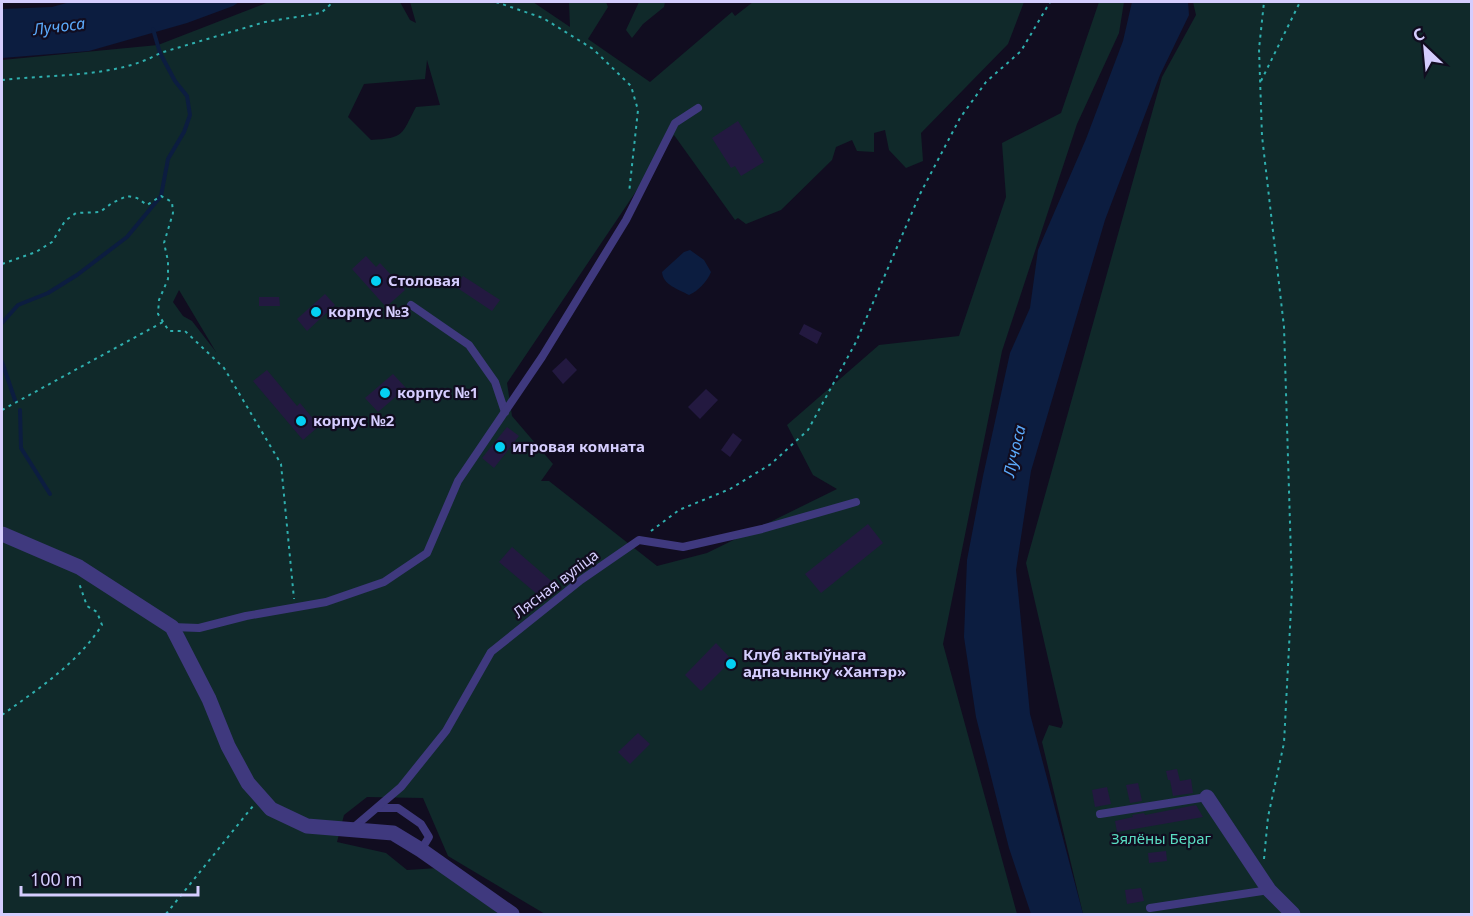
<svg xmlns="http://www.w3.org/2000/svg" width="1473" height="916" viewBox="0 0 1473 916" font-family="'Noto Sans',sans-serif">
<rect width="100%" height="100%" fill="#110d20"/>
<g fill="#10292a" fill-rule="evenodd">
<path d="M 269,2 L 400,2 L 410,20 L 416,23 L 410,2 L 533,2 L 570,27 L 569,2 L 606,2 L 608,7 L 588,39 L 650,82 L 732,12 L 735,16 L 753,2 L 1024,2 L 1008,44 L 921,133 L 923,161 L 906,168 L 889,150 L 885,130 L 874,133 L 874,152 L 857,151 L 852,140 L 836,147 L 832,160 L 781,210 L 746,224 L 738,218 L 735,220 L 674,135 L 507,383 L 512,416 L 553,464 L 541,481 L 549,481 L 657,566 L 707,553 L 837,489 L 813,475 L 787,425 L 879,345 L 959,336 L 1006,197 L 1002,143 L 1061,113 L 1099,2 L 1124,2 L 1119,33 L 1077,124 L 1002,351 L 943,644 L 1017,914 L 545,914 L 448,856 L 423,798 L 367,797 L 344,815 L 337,842 L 386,853 L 407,870 L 438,868 L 499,914 L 2,914 L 2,60 L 158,45 ZM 427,60 L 440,105 L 416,107 C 401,135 405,138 371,140 L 348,117 L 364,84 L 425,79 ZM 179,290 L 216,352 L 192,321 L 183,316 L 173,302 Z"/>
<polygon points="639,2 665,2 664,7 643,24 632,38 626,30"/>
<polygon points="1193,2 1471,2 1471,914 1083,914 1042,742 1049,725 1061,728 1063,723 1026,563 1162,77 1196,15"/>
</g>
<g fill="#0c1d40">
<polygon points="70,2 239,2 233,6 187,23 89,51 2,58 2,9 52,7"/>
<polygon points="1132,2 1188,2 1189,15 1160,75 1105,220 1031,471 1016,570 1030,714 1083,914 1031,914 1009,848 976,717 964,637 967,560 983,476 1010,353 1030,308 1038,250 1086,139 1123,41"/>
<path d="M 690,250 L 704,260 L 711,272 C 707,282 698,291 689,295 C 678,289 663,285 662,272 L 684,252 Z"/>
</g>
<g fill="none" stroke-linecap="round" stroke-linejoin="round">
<g stroke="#0c1d40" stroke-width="4">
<polyline points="2,323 18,305 48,293 77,275 127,237 161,196 168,159 184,132 190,115 187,96 175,81 160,53 153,29"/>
<polyline points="2,362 15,400"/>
<polyline points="20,410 21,448 50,494"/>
</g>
</g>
<g fill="#231940">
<polygon points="738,121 764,162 741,176 735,166 731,168 712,138"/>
<polygon points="366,256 376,267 380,263 405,290 386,307 352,269"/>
<polygon points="463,276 500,300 492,311 456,287"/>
<polygon points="325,294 335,305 307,331 297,319"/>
<polygon points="259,297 279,297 280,306 259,306"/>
<polygon points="804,324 822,333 817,344 799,334"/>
<polygon points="566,358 577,370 563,384 552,371"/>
<polygon points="267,370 297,406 300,403 319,426 303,440 253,381"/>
<polygon points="393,374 406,388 378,412 365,398"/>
<polygon points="706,389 718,400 700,419 688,407"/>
<polygon points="507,427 519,436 494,468 482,458"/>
<polygon points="733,433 742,440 730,457 721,450"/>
<polygon points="868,524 883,543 821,593 805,574"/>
<polygon points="512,547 557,586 544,600 499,562"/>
<polygon points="716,643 732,660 701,691 685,675"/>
<polygon points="638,733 650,744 630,764 618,752"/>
<polygon points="1177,769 1180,781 1191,779 1193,793 1173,796 1170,780 1168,780 1166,771"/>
<polygon points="1138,783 1142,801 1130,803 1126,785"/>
<polygon points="1107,787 1111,804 1095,807 1092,790"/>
<polygon points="1196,805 1203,817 1117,832 1115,821 1133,817 1132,815 1144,813 1145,815"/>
<polygon points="1166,851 1167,861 1149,863 1148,853"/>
<polygon points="1141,888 1144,901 1127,904 1125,890"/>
</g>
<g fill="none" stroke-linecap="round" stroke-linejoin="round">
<g stroke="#2fafae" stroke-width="2" stroke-dasharray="3 4.5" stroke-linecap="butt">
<polyline points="496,2 543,18 593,49 631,86 638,110 629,193"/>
<path d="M 2,80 C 52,74 117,78 160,53 L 265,22 L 321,13 L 333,2"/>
<polyline points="1261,81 1300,2"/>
<polyline points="2,264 36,252 52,242 65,221 76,213 100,212 112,203 127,196 137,198 147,205 161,196 172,202 173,213 164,243 168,261 168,279 159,300 158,314 169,331 185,331 224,368 281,464 294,599"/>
<polyline points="2,410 163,322"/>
<polyline points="651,531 679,510 730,489 771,464 808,430 856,342 920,194 960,118 986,82 1021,51 1050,2"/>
<path d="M 2,715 C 38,689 77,664 102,625 L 97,612 L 87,606 L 79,583"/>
<polyline points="1264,859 1268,817 1284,743 1292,589 1284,327 1262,136 1259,49 1264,2"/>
<polyline points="166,914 253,806"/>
</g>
<g stroke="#3f397e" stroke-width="8">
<polyline points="411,305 469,345 495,382 505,412"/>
<polyline points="172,627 199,628 246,616 326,602 384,582 427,553 458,481 542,357 626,220 675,123 698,108"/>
<polyline points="378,808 398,808 421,824 429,837 421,850"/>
<polyline points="1100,814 1207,797"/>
<polyline points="353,828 401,787 446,731 491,652 581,580 639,540 683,547 762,529 856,502"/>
<polyline points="1150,908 1269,890"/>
</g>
<g stroke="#3f397e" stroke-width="15">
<polyline points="2,534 79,567 172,627 209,699 228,746 248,783 271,809 307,826 393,833 421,850 512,914"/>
<polyline points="1207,797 1269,890 1293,914"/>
</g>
</g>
<g fill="#04d0f3" stroke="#110d20" stroke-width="2">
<circle cx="376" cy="281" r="6"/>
<circle cx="316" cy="312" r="6"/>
<circle cx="385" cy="393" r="6"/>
<circle cx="301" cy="421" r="6"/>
<circle cx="500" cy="447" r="6"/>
<circle cx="731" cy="664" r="6"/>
</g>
<g text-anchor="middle" stroke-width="4.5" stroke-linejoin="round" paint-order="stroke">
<g font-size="15" font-weight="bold" fill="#d5cdfe" stroke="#110d20" text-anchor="start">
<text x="388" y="286">Столовая</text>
<text x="328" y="317">корпус №3</text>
<text x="397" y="398">корпус №1</text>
<text x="313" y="426">корпус №2</text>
<text x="512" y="452">игровая комната</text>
<text x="743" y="660">Клуб актыўнага<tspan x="743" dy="17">адпачынку «Хантэр»</tspan></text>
</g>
<g font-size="15" fill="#d5cdfe" stroke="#110d20">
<text transform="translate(556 584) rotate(-37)" y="5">Лясная вуліца</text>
</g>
<g font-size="15" fill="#5addc2" stroke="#110d20">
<text x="1161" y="844">Зялёны Бераг</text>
</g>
<g font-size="16" font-style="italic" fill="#5cabfc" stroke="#110d20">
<text transform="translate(59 26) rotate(-7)" y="6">Лучоса</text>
<text transform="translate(1014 451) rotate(-77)" y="6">Лучоса</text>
</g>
</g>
<rect width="1473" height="916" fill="none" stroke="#d5cdfe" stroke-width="6"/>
<g transform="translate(1425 48) rotate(334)" stroke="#110d20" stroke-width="4.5" paint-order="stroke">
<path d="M0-4.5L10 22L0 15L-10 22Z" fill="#d5cdfe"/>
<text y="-9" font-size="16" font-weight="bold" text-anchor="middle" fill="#d5cdfe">С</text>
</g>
<path d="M21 886v9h177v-9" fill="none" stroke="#d5cdfe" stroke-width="3"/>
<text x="30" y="886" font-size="18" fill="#d5cdfe" stroke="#110d20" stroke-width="4.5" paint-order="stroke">100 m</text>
</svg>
